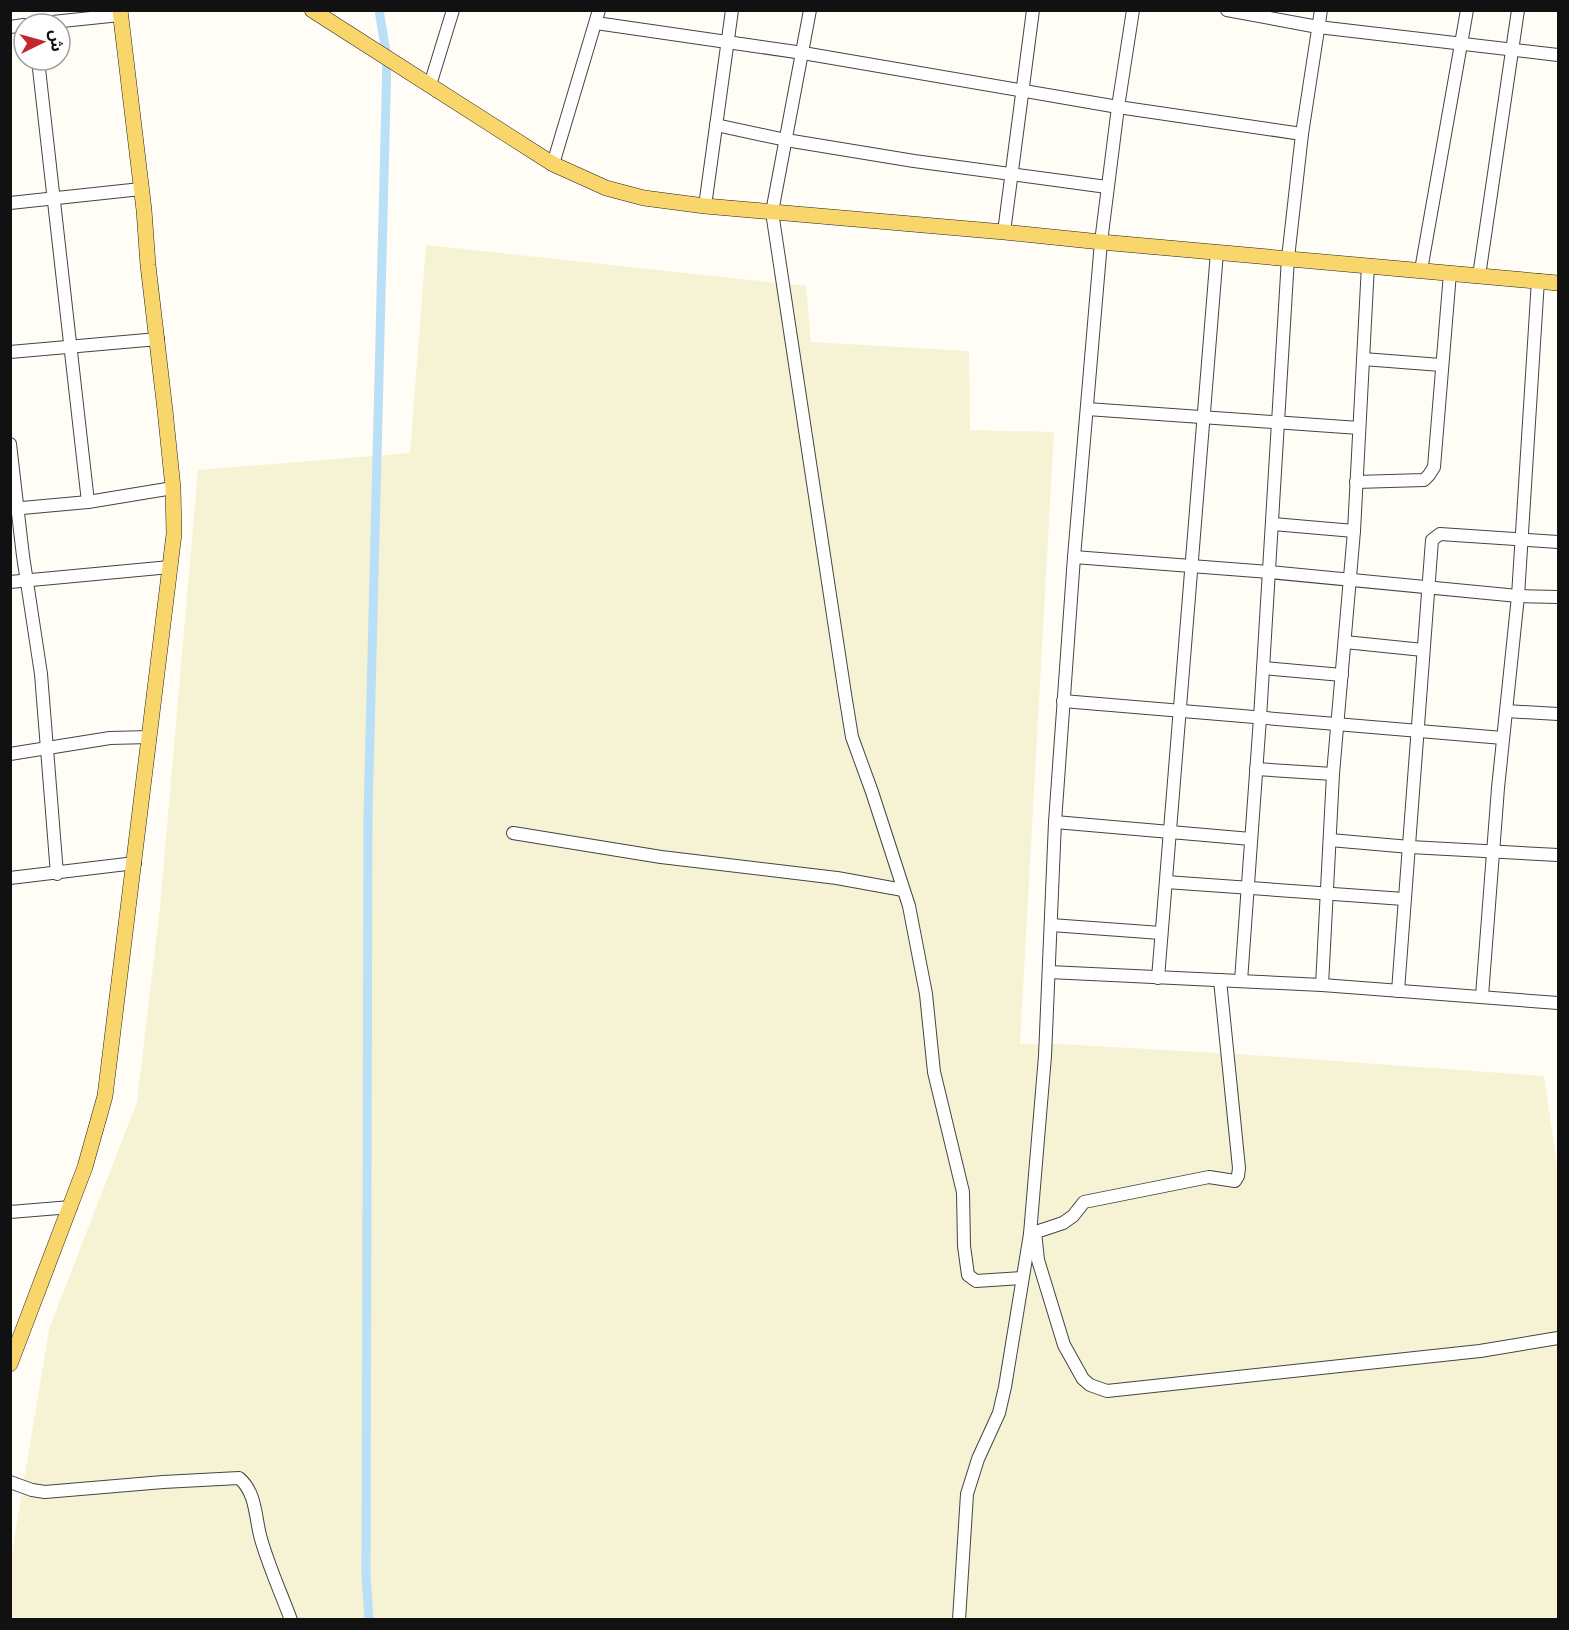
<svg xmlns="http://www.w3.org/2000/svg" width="1569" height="1630" viewBox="0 0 1569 1630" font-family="'PT Serif','Noto Sans Arabic',serif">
<rect width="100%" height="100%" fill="#fffdf5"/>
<polygon fill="#f6f3d4" points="426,245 806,286 811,342 969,351 970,430 1054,432 1020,1044 1059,1044 1237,1054 1544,1076 1558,1171 1558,1619 11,1620 11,1559 49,1329 137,1102 160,907 198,470 410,453"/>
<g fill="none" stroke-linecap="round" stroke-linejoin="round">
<polyline stroke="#b9e0f7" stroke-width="9" points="369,1620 366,1575 368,814 387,58 379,10"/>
<g stroke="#444" stroke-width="14">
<g id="minor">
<polyline points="810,10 772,212 845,694 852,737 872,792 909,906 926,994 934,1072 963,1192 964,1246 968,1275 976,1281 1022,1278"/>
<polyline points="1227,10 1318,27 1558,55"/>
<polyline points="596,23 803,53 1118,107 1302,134"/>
<polyline points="33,24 120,15"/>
<polyline points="10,27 24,25"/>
<polyline points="38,60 88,502"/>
<polyline points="430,85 453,10"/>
<polyline points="716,125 786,140 914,161 1107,187"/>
<polyline points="553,164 599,10"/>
<polyline points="10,203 141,189"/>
<polyline points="705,206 732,10"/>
<polyline points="1004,232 1033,10"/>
<polyline points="1421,270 1467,10"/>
<polyline points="1479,276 1518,10"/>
<polyline points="10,352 158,339"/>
<polyline points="1363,359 1441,365"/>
<polyline points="1087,409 1359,428"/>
<polyline points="10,444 23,556 41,674 57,874"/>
<polyline points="1356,482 1424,480 1429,475 1434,467 1450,273"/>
<polyline points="11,509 88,502 173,488"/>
<polyline points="1273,524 1354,531"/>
<polyline points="1074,557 1269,572 1518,596 1558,597"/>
<polyline points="10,582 170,567"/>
<polyline points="1345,642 1423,650"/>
<polyline points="1263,668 1342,675"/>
<path d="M 1063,701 C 1210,714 1357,725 1503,738"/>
<polyline points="1506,711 1558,714"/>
<polyline points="10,754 110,738 150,737"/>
<polyline points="1256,769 1333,774"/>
<polyline points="1055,822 1251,839"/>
<polyline points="513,833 661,857 837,878 903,890"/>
<polyline points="1330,840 1410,847 1558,855"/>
<polyline points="10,878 135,863"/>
<polyline points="1166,882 1404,899"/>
<polyline points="1051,925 1161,933"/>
<polyline points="1049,972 1322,985 1558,1003"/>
<polyline points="1158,978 1217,252"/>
<polyline points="1241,981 1260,718 1288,258 1302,134 1321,10"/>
<polyline points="1322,985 1333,774 1354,531 1368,265"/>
<polyline points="1398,991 1432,540 1440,534 1558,542"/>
<polyline points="1482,996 1498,788 1518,596 1538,280"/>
<polyline points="10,1212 71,1207"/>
<polyline points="1035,1232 1038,1260 1064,1345 1083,1379 1090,1385 1107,1391 1480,1351 1558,1338"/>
<polyline points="1030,1234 1063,1223 1073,1216 1084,1202 1209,1177 1235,1181 1238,1176 1239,1168 1220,980"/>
<path d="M 10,1482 L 32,1490 L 45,1492 L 163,1482 L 239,1478 C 257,1493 255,1519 261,1539 C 269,1567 281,1593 291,1620"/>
<polyline points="959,1620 967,1494 978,1459 999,1413 1005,1387 1030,1234 1045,1056 1055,822 1074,557 1101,242 1118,107 1133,10"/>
</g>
</g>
<g stroke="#222" stroke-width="16">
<g id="major">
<polyline points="312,10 553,164 606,188 644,198 705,206 1004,232 1101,242 1558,283"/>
<polyline points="10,1364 85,1167 105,1096 174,534 173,488 165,410 148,265 144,210 120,10"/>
</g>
</g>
<use href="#minor" stroke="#fff" stroke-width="12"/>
<use href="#major" stroke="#f9d66b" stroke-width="15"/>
</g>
<rect width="1569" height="1630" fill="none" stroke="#111111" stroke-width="24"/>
<g transform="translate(42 42) rotate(85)"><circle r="28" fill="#ffffff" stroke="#a0a0a0" stroke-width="1.5"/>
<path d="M0-4.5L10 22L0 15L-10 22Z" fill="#c4262e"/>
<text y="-9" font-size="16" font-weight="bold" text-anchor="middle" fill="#111111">ش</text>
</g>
</svg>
